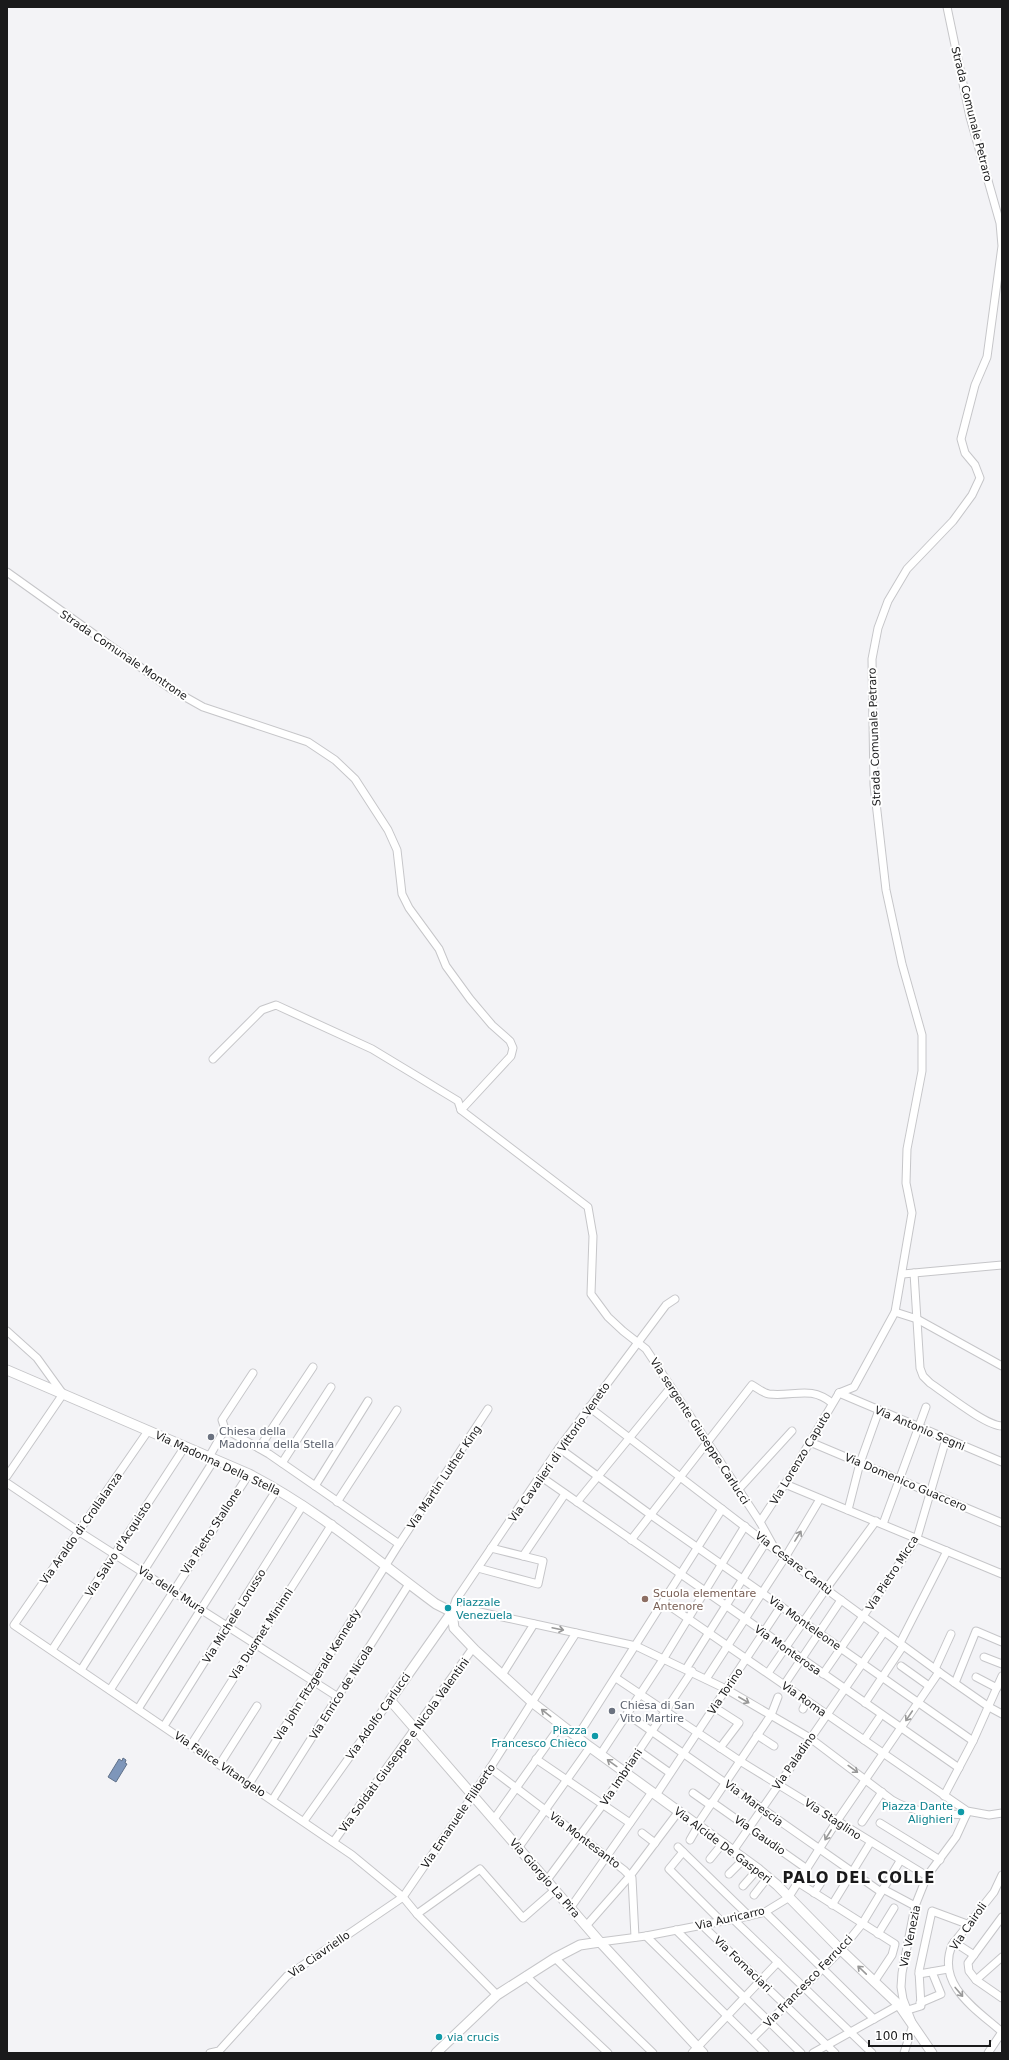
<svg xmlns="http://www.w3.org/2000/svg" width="1009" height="2060" viewBox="0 0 1009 2060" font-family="'DejaVu Sans',sans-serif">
<rect width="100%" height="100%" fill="#f3f3f6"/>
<polygon fill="#7e96ba" stroke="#60718a" points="123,1758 126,1760 125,1763 127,1764 116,1782 108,1777 119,1759 122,1761"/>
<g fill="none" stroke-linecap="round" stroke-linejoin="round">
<g stroke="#c6c6c9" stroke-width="9">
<g id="minor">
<polyline points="7,572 171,689 203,707 308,742 335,760 355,779 388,830 397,850 402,894 409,908 439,949 446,966 470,999 492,1025 510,1041 513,1048 511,1056 461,1110 588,1207 593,1236 591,1294 608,1317 623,1331 646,1349 760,1522 775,1549"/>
<polyline points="213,1059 262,1010 276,1005 372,1049 458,1101 461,1110"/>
<path d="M 914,1273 L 920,1368 L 923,1376 L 930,1383 C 945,1393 986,1426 1002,1426"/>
<polyline points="903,1274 1002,1265"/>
<polyline points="895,1312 917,1319 1002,1366"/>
<polyline points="7,1331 37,1358 63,1394 7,1476"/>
<polyline points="839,1393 854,1387 895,1312 912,1213 906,1183 907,1149 922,1071 922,1035 902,964 886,890 874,785 872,659 878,628 888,601 907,569 953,521 972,495 980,478 975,465 965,453 961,439 975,385 987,357 1002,246 1000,223 970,117 947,7"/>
<polyline points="839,1393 1002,1462"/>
<polyline points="589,1407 826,1589 939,1672 989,1707 1002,1714"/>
<polyline points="225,1429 222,1420 253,1373"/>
<polyline points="148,1431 14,1625 352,1855 403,1897 417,1914 497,1995"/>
<polyline points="810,1442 1002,1523"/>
<polyline points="259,1448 313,1367"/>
<polyline points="559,1448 651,1515 973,1741"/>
<polyline points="209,1457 225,1429 269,1454 399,1544 249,1784"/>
<polyline points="282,1463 331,1387"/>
<polyline points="540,1476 959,1768"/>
<polyline points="7,1483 78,1531 338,1697"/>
<polyline points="785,1484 1002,1574"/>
<polyline points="315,1486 368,1401"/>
<polyline points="739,1489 792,1431"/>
<polyline points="337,1502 397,1410"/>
<polyline points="577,1502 671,1387"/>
<polyline points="848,1510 860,1463 879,1410"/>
<polyline points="760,1522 785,1484 839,1393"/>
<polyline points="883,1524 926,1407"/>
<path d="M 631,1540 L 752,1385 C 757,1388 763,1393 769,1394 C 794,1397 810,1385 832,1403"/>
<polyline points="399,1544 488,1409"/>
<polyline points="523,1556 565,1494"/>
<polyline points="478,1568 538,1584 543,1561 491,1548"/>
<polyline points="664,1602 967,1811 989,1815 1002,1813"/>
<path d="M 452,1612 L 466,1609 L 636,1646 L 726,1689 L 810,1738 L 892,1800 C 915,1814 940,1813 966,1815"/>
<polyline points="452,1612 456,1600 559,1448 666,1305 675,1299"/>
<polyline points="900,1643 947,1551"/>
<polyline points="52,1650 184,1448"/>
<polyline points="984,1657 1002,1664"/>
<polyline points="901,1666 929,1686"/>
<polyline points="686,1669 766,1542"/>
<polyline points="935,1669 951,1634"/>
<polyline points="81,1670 214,1460"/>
<polyline points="768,1673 826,1589 876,1521"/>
<polyline points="823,1674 917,1538 946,1439"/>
<polyline points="502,1675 534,1624"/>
<polyline points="976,1677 997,1688"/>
<polyline points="616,1678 740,1761 927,1876"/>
<polyline points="706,1679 786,1556 820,1499"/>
<polyline points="955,1683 976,1631 1002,1642"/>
<polyline points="784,1685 841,1600"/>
<polyline points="110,1690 249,1474"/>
<polyline points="865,1703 903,1646"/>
<polyline points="714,1707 739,1723 720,1748"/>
<polyline points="138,1709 277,1489"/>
<polyline points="803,1709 807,1701"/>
<polyline points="627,1714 881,1892"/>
<polyline points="164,1726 303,1505"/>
<polyline points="757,1735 774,1746"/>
<polyline points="577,1737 722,1509"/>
<polyline points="864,1740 879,1718"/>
<polyline points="191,1745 332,1524"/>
<polyline points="639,1751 670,1773"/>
<polyline points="600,1755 664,1658 745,1526"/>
<polyline points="536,1759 630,1823"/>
<polyline points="220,1764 257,1706"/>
<polyline points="490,1768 624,1870 632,1878 635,1937"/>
<polyline points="693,1793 710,1805"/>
<polyline points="656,1795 781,1606"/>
<polyline points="944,1796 973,1741 1002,1676"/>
<polyline points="273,1799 409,1584"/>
<polyline points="712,1802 807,1869"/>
<polyline points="494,1819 561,1725"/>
<polyline points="304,1821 390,1700"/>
<polyline points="862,1822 882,1792"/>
<polyline points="880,1823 940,1860"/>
<polyline points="697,1825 771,1715 778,1697"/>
<polyline points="642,1833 655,1843"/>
<polyline points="690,1840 698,1826"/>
<polyline points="334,1841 473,1648"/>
<polyline points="519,1847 590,1747"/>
<polyline points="678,1847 749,1916"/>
<polyline points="733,1851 884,1632"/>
<polyline points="683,1852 669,1869 721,1921"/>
<polyline points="710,1859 723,1843"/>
<polyline points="729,1874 744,1859"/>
<path d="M 1002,1875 L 994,1892 L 952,1945 C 936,1985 976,2009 1002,2032"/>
<polyline points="547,1880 604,1803 692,1671"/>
<polyline points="799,1883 895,1944 892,1955 874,1982"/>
<polyline points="743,1886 758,1869"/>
<polyline points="883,1889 915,1906"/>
<polyline points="814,1893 822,1881"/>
<polyline points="754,1895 768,1877"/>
<polyline points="832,1905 870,1843"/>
<polyline points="571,1907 652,1792"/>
<polyline points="765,1912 874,2019"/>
<polyline points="417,1914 480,1869 523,1918 555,1890"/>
<polyline points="1002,1917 968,1963 969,1971 976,1980 1002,1998"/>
<polyline points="733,1919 872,2053"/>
<polyline points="702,1925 835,2053"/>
<polyline points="586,1926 630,1876 679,1811"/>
<polyline points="676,1930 801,2053"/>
<polyline points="878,1934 894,1908"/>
<polyline points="646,1936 765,2053"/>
<polyline points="600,1942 646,1936 749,1916 765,1912 788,1898 837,1821 939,1672"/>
<polyline points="954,1942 974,1955"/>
<polyline points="555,1958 653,2053"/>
<polyline points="919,1974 948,1969"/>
<polyline points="526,1976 608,2053"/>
<polyline points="976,1980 1002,1957"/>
<polyline points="920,2003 941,1994 932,1972"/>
<polyline points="908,2010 921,2006 919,1971 932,1911 967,1924"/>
<polyline points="752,2039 841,1950 862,1924 900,1861"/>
<polyline points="210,2053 219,2051 287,1976 403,1897 473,1795 576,1633"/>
<polyline points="692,2053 778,1962"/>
<polyline points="813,2053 899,2005"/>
<polyline points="904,2053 913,2025 903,1999 901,1987 902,1973 915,1906 927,1876 956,1837 967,1813"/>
<polyline points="988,2053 1002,2032"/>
</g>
</g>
<g stroke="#c6c6c9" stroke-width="11">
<g id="tertiary">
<path d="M 7,1370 L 249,1474 C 317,1509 375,1559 436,1604 L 452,1612"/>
<polyline points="452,1612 454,1628 475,1650 533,1703 590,1747 758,1869 777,1885 841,1950 899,2005 932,2053"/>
<polyline points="452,1612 390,1700 600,1942 703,2053"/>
<polyline points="436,2053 497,1995 555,1958 580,1945 600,1942"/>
</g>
</g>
<use href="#minor" stroke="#fff" stroke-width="7"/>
<use href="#tertiary" stroke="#fff" stroke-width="9"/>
</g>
<defs><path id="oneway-shaft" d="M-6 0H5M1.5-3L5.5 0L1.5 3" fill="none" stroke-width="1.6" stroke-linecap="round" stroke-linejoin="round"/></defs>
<g stroke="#989898">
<use href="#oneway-shaft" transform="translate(798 1536) rotate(-58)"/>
<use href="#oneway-shaft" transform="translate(558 1629) rotate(12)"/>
<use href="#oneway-shaft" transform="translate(744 1700) rotate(30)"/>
<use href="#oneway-shaft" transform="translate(546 1713) rotate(-142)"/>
<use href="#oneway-shaft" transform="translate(909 1716) rotate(124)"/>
<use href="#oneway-shaft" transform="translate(612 1763) rotate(-144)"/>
<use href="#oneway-shaft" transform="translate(853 1769) rotate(36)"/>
<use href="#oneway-shaft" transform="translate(828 1835) rotate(122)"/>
<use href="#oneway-shaft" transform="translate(862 1970) rotate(-136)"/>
<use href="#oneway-shaft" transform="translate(959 1992) rotate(50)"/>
</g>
<g fill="#6b7280" stroke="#fff" stroke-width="1.5">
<circle cx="211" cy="1437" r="4"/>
<circle cx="612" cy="1711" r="4"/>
</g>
<circle fill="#8d6e63" stroke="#fff" stroke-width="1.5" cx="645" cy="1599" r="4"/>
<g fill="#0f9aa8" stroke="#fff" stroke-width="1.5">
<circle cx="448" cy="1608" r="4"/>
<circle cx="595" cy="1736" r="4"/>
<circle cx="961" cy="1812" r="4"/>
<circle cx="439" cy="2037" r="4"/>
</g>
<g text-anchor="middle" stroke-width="4" stroke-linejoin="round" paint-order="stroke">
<g font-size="11" fill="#1a1a1b" stroke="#fff">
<text transform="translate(972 114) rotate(76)" y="4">Strada Comunale Petraro</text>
<text transform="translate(124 655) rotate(34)" y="4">Strada Comunale Montrone</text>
<text transform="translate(874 737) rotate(-92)" y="4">Strada Comunale Petraro</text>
<text transform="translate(920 1428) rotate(23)" y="4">Via Antonio Segni</text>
<text transform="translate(700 1431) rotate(57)" y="4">Via sergente Giuseppe Carlucci</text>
<text transform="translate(559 1452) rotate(-55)" y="4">Via Cavalieri di Vittorio Veneto</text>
<text transform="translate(800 1458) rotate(-59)" y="4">Via Lorenzo Caputo</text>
<text transform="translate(218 1463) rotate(25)" y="4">Via Madonna Della Stella</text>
<text transform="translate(444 1477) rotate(-56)" y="4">Via Martin Luther King</text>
<text transform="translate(906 1482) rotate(23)" y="4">Via Domenico Guaccero</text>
<text transform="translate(81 1528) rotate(-55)" y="4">Via Araldo di Crollalanza</text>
<text transform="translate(211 1531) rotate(-57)" y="4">Via Pietro Stallone</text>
<text transform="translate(118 1549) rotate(-57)" y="4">Via Salvo d'Acquisto</text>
<text transform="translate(794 1563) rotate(38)" y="4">Via Cesare Cantù</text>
<text transform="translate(892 1573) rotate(-57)" y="4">Via Pietro Micca</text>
<text transform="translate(172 1590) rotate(33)" y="4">Via delle Mura</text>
<text transform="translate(234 1616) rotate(-58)" y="4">Via Michele Lorusso</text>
<text transform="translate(805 1623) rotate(35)" y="4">Via Monteleone</text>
<text transform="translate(261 1634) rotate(-57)" y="4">Via Dusmet Mininni</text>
<text transform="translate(788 1650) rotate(35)" y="4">Via Monterosa</text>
<text transform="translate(317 1675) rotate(-58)" y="4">Via John Fitzgerald Kennedy</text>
<text transform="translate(725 1691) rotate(-56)" y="4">Via Torino</text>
<text transform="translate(341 1692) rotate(-58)" y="4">Via Enrico de Nicola</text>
<text transform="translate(804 1699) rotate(35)" y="4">Via Roma</text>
<text transform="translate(378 1716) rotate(-55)" y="4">Via Adolfo Carlucci</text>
<text transform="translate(404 1745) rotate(-54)" y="4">Via Soldati Giuseppe e Nicola Valentini</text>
<text transform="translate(794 1761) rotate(-55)" y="4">Via Paladino</text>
<text transform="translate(220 1764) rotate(34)" y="4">Via Felice Vitangelo</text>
<text transform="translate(621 1777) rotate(-56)" y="4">Via Imbriani</text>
<text transform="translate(754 1803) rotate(36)" y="4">Via Marescia</text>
<text transform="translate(458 1816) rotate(-56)" y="4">Via Emanuele Filiberto</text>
<text transform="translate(833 1819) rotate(33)" y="4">Via Staglino</text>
<text transform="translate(760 1835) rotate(35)" y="4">Via Gaudio</text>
<text transform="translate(585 1840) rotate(37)" y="4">Via Montesanto</text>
<text transform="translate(723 1845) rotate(37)" y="4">Via Alcide De Gasperi</text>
<text transform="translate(545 1878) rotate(49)" y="4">Via Giorgio La Pira</text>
<text transform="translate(730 1918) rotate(-13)" y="4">Via Auricarro</text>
<text transform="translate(968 1926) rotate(-55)" y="4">Via Cairoli</text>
<text transform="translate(910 1936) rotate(-78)" y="4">Via Venezia</text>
<text transform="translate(319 1954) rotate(-35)" y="4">Via Ciavriello</text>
<text transform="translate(743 1964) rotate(44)" y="4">Via Fornaciari</text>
<text transform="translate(808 1981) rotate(-46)" y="4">Via Francesco Ferrucci</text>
</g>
<g font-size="11" fill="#5b616d" stroke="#fff" text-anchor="start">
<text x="219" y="1435">Chiesa della<tspan x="219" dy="13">Madonna della Stella</tspan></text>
<text x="620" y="1709">Chiesa di San<tspan x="620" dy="13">Vito Martire</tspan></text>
</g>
<g font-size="11" fill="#785e54" stroke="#fff" text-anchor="start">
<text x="653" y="1597">Scuola elementare<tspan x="653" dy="13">Antenore</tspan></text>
</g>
<g font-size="11" fill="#0d838f" stroke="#fff" text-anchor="start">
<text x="456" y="1606">Piazzale<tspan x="456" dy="13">Venezuela</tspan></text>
<text x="587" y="1734" text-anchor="end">Piazza<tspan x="587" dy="13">Francesco Chieco</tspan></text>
<text x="953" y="1810" text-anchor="end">Piazza Dante<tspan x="953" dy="13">Alighieri</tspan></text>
<text x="447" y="2041">via crucis</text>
</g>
<g font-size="15" font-weight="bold" letter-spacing="1" fill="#1a1a1b" stroke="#fff">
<text x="859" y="1883">PALO DEL COLLE</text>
</g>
</g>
<rect width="1009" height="2060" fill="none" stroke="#1a1a1b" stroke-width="16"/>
<path d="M869 2040v6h121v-6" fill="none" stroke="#1a1a1b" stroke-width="2"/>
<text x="875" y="2040" font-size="12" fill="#1a1a1b" stroke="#ffffff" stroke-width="3" paint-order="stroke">100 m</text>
</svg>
